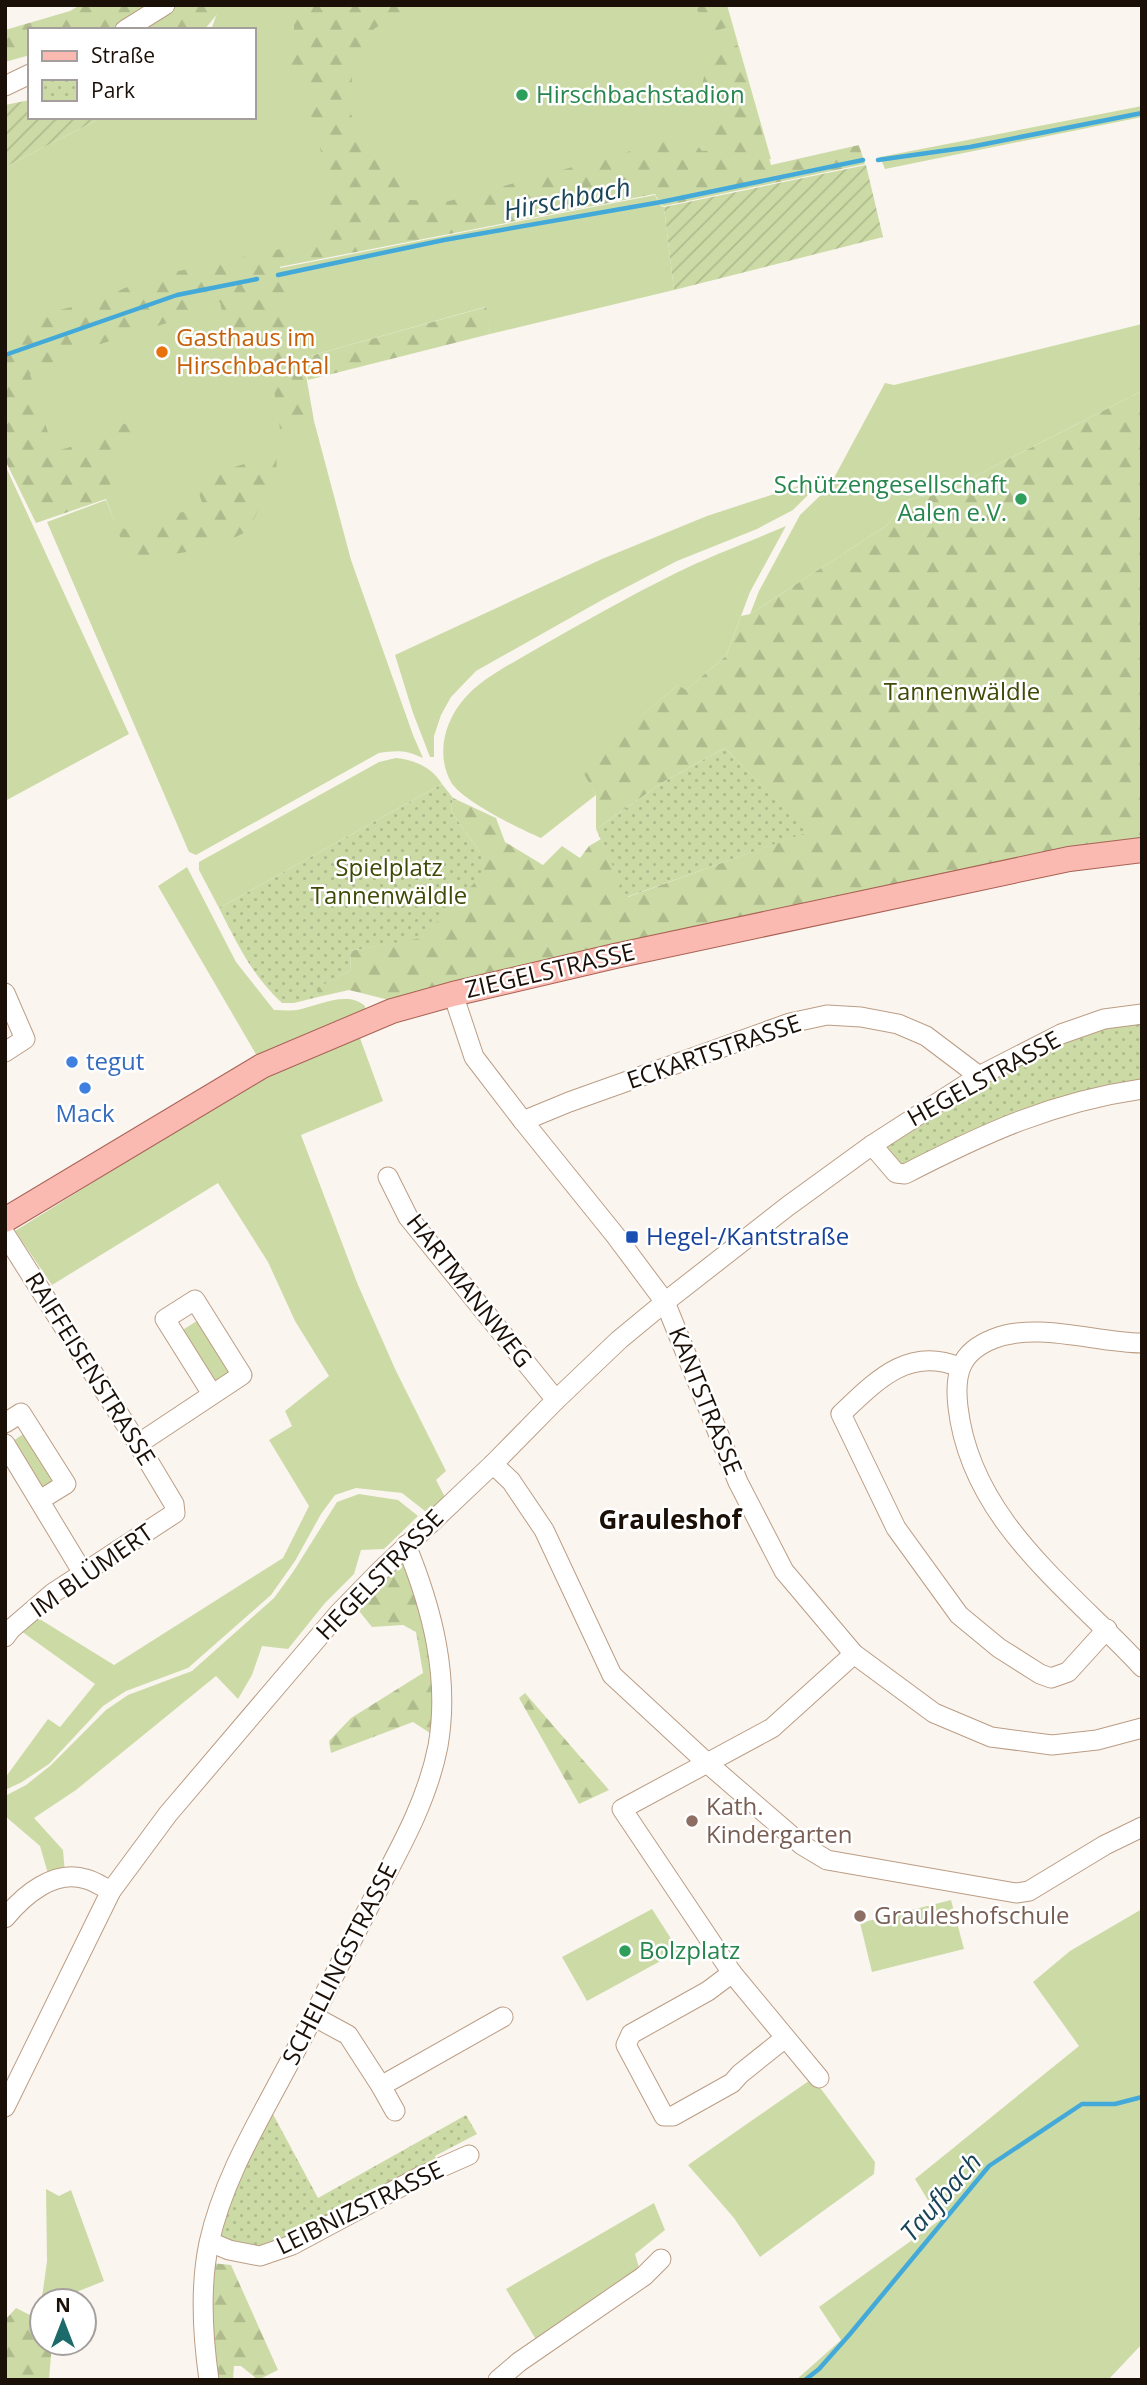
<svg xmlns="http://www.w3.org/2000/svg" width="1147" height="2385" viewBox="0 0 1147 2385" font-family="'Open Sans',sans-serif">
<defs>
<pattern id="forest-firs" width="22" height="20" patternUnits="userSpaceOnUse" patternTransform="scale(1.75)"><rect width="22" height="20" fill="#ccdba6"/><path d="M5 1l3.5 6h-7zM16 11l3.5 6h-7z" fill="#afbb8d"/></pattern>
<pattern id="park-dots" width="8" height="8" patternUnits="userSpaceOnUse" patternTransform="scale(1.75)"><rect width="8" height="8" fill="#ccdba6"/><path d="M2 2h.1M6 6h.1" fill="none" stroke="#afbb8d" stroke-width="1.8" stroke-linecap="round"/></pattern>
<pattern id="garden-furrows" width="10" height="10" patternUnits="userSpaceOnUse" patternTransform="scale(1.75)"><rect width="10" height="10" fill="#ccdba6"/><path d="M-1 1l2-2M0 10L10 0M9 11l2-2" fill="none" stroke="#afbb8d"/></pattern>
</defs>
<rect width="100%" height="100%" fill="#fbf5f0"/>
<g fill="#ccdba6">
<path d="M 220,5 L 727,5 L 771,159 L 277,256 L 280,268 L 655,195 L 660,205 L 664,207 L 674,290 L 490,334 L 485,307 L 303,358 L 314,421 L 351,560 L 413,735 L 423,758 C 407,750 396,750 379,753 L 196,855 L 189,852 L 47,522 L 106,500 L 115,523 L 107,495 L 5,428 L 5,167 L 103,117 L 254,117 L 254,30 L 211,30 Z"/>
<polygon points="1142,106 1142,117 885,169 880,157"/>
<polygon points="1142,324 1142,391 946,491 908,500 886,526 750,614 759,591 800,515 824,492 835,476 885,383 894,385"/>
<polygon points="5,465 129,734 5,801"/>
<polygon points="814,481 818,485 793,510 757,529 677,561 602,600 476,671 451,697 441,715 434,736 434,757 430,757 413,713 395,655 602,559 707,516"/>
<path d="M 786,526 L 750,592 L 726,656 L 685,691 L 678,685 L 581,767 L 596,795 L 541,838 C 520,829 462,801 451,782 C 436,755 444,722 464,699 C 483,677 513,663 538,648 C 583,622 628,597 674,574 C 710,556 749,542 786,526 Z"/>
<path d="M 396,758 C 414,760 432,767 442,784 L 219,908 L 199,870 L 199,862 L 379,762 Z"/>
<path d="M 187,867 L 236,962 L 274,1010 C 282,1010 290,1011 297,1010 C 318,1006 347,990 365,1006 L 365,1010 L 257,1056 L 158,886 Z"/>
<polygon points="360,1038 383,1101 301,1135 358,1285 396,1371 446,1471 436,1480 446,1499 430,1515 402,1493 356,1488 335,1495 321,1514 295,1561 271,1595 188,1668 126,1691 103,1706 49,1764 22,1782 5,1790 5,1778 48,1719 60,1727 95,1684 21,1631 38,1618 114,1665 283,1558 309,1506 269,1440 292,1426 285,1411 329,1376 295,1321 268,1262 218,1183 52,1285 15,1231 206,1112 278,1072"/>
<polygon points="200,1319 232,1370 214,1382 181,1331"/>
<polygon points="28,1431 59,1482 41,1493 10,1443"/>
<polygon points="359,1494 398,1500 418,1516 384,1549 361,1550 354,1574 325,1603 288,1649 262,1646 252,1675 238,1699 216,1676 76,1790 34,1818 63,1850 65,1873 49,1877 40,1846 5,1816 5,1796 26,1785 50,1766 106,1710 128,1695 192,1671 274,1598 293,1572 337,1502"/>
<polygon points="951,1900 964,1949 872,1972 860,1923"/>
<polygon points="652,1909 679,1951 587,2001 562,1957"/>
<polygon points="1142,1909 1142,2344 1108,2380 796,2380 841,2340 819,2307 940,2220 915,2179 1079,2046 1033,1982 1070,1951"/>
<polygon points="813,2078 875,2162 874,2174 760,2257 734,2218 688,2165"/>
<polygon points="46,2189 59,2196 71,2190 104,2281 79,2291 69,2301 42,2301 42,2321 39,2320 47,2261"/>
<polygon points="654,2203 665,2230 635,2254 641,2274 538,2343 506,2289"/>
</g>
<g fill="url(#forest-firs)">
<polygon points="80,5 220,5 219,12 204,30 30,30 30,55 5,62 5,30 70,11"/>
<path d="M 319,5 L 427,5 L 412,10 L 375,28 L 353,61 L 350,112 L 370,155 L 400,179 L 410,200 L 449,201 L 689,135 L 702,151 L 718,150 L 702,85 L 710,53 L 737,45 L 771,165 L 859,145 L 865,164 L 664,206 L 660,204 L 655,194 L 279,267 L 306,380 L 313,420 L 280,429 L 271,370 L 259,363 L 251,336 C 227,329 225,327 220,302 L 180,314 L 167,323 L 72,353 L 74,360 L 30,374 L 54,452 L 102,437 L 101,432 L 138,419 L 143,440 L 101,453 L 124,529 L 203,506 L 195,480 L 277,453 L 276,475 L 248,531 L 213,548 L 114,563 L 111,550 L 120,537 L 106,499 L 36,523 L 5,460 L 5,331 L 55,311 L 92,302 L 151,277 L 326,239 L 325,166 L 307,101 L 288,76 L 294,52 L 294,12 Z"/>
<polygon points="696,5 726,5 732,26 704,34"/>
<polygon points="486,307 490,334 308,380 303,358"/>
<polygon points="1142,391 1142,842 393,1001 349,990 318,997 316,988 351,970 350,951 422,937 481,854 451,811 453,798 496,818 505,842 543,865 562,846 580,858 589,846 601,839 628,897 807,832 725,748 665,781 596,829 596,795 580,767 678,685 686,690 726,656 741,616 750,614 886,526 908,500 946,491"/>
<polygon points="403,1559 429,1636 434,1695 430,1733 413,1722 331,1753 329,1741 351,1718 423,1673 416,1632 403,1625 372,1627 355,1606"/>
<polygon points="525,1693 609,1790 579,1804 519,1698"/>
<polygon points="211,2263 231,2265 278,2370 258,2380 241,2366 234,2366 233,2380 214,2380"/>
<polygon points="16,2308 42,2321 42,2343 52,2343 49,2380 5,2380 5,2320"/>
</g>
<g fill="url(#park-dots)">
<polygon points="725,748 808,832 627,897 596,829 665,781"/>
<path d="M 442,784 L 453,798 L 451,811 L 481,854 L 483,874 L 421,938 L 350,951 L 351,970 L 317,988 L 318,997 L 294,1003 L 282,1003 C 252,976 237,943 219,908 Z"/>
<polygon points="1142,1014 1142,1089 1123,1092 905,1174 872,1145 1061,1034"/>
<polygon points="267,2103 318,2198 466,2115 477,2134 435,2156 440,2167 260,2256 210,2242"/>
</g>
<g fill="url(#garden-furrows)">
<polygon points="30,100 30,117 103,117 5,167 5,105"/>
<polygon points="866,165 883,237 674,290 664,207"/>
</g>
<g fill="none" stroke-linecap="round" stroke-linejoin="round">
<g stroke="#43a9d9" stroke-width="4.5">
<polyline points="878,160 970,147 1142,113"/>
<polyline points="278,275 444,240 661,202 863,160"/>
<polyline points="5,355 177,295 257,279"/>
<polyline points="805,2380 819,2369 850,2334 989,2166 1082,2104 1115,2104 1142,2097"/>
</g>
<g stroke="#bb9d84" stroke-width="21">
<g id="minor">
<polyline points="125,30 165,5"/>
<polyline points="5,86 30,74"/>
<polyline points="5,993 25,1039 5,1052"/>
<polyline points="453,994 474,1057 523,1121 615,1235 665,1302 738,1482 784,1571 854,1654 934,1713 991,1737 1052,1745 1097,1740 1142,1728"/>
<polyline points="523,1121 569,1102 790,1023 827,1015 861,1017 898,1024 926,1036 979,1076"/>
<path d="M 872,1145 L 896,1173 L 905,1174 C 985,1133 1052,1102 1142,1089"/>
<polyline points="388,1177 408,1217 556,1400"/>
<polyline points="5,1234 138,1444 174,1504 175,1513 53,1593 11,1629 5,1637"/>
<path d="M 1142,1343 C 1096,1343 1038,1321 993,1339 C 960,1352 954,1374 958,1407 C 971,1521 1069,1588 1142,1667"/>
<path d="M 959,1367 C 908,1346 876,1381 841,1414 L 896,1528 L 959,1615 L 999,1648 L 1040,1674 L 1051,1678 L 1068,1672 L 1107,1629"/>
<polyline points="5,1423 21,1413 66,1484 40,1500"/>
<polyline points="5,1444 83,1573"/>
<polyline points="138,1444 242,1375 195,1300 165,1319 212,1394"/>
<polyline points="493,1464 511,1481 544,1530 612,1675 706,1762 802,1845 827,1860 1016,1893 1029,1891 1105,1845 1142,1827"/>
<path d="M 5,1918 C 24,1895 54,1869 86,1879 C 94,1881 103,1887 111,1891"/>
<polyline points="732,1973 708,1991 631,2034 626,2045 664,2116 673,2116 732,2083 740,2074 785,2038"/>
<polyline points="313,2016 348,2035 381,2086 395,2111"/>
<polyline points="819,2078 732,1973 622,1809 772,1728 854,1654"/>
<polyline points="381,2086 503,2017"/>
<polyline points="5,2107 111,1891 168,1814 339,1613 379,1572 493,1464 556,1400 619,1340 665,1302 788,1206 872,1145 979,1076 1061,1034 1104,1019 1142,1014"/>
<polyline points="210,2242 229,2250 260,2256 292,2245 419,2177 469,2155"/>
<path d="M 209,2380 C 203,2338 200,2285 209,2243 C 223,2179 258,2122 288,2065 C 317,2011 344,1955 372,1901 C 399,1850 427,1802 438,1746 C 450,1677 432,1608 406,1545"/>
<polyline points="498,2380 519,2362 644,2276 661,2259"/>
</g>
</g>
<g stroke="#a96154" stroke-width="26">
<polyline id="major" points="5,1220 262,1066 392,1011 453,994 615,956 1069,859 1142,850"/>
</g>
<use href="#minor" stroke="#fff" stroke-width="19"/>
<use href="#major" stroke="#fabab1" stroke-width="24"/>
</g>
<g fill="#2e9e5b" stroke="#fff" stroke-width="2.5">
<circle cx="522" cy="95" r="7"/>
<circle cx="1021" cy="499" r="7"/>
<circle cx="625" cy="1951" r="7"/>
</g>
<circle fill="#e8710a" stroke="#fff" stroke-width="2.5" cx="162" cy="352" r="7"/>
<g fill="#3f7fe0" stroke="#fff" stroke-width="2.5">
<circle cx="72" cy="1062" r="7"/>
<circle cx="85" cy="1088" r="7"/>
</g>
<rect fill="#1a4fb4" stroke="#fff" stroke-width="2.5" x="625" y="1230" width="14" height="14" rx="3.5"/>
<g fill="#8d6e63" stroke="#fff" stroke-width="2.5">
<circle cx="692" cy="1821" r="7"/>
<circle cx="860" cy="1916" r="7"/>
</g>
<g text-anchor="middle" stroke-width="5" stroke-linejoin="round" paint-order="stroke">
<g font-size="24" fill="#27864d" stroke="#fff" text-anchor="start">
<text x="536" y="103">Hirschbachstadion</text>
<text x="1007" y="493" text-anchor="end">Schützengesellschaft<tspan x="1007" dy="28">Aalen e.V.</tspan></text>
<text x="639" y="1959">Bolzplatz</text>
</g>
<g font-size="24" fill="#c56008" stroke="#fff" text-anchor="start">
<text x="176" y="346">Gasthaus im<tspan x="176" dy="28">Hirschbachtal</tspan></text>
</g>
<g font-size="24" fill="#3e4a06" stroke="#fff">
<text x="962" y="700">Tannenwäldle</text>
<text x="389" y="876">Spielplatz<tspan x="389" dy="28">Tannenwäldle</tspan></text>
</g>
<g font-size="24" fill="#1b1007" stroke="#fff">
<text transform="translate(550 971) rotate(-13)" y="8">ZIEGELSTRASSE</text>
<text transform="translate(714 1052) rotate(-19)" y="8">ECKARTSTRASSE</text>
<text transform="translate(984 1079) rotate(-29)" y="8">HEGELSTRASSE</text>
<text transform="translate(469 1291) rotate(52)" y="8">HARTMANNWEG</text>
<text transform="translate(90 1369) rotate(58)" y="8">RAIFFEISENSTRASSE</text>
<text transform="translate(705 1401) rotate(68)" y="8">KANTSTRASSE</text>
<text transform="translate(92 1571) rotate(-35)" y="8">IM BLÜMERT</text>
<text transform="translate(380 1575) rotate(-46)" y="8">HEGELSTRASSE</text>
<text transform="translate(340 1964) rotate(-63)" y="8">SCHELLINGSTRASSE</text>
<text transform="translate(360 2208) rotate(-26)" y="8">LEIBNIZSTRASSE</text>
</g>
<g font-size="24" fill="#366cbe" stroke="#fff" text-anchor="start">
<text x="86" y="1070">tegut</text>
<text x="85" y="1122" text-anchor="middle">Mack</text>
</g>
<g font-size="24" fill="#164399" stroke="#fff" text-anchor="start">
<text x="646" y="1245">Hegel-/Kantstraße</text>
</g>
<g font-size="24" fill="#785e54" stroke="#fff" text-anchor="start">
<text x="706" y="1815">Kath.<tspan x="706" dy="28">Kindergarten</tspan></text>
<text x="874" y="1924">Grauleshofschule</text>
</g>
<g font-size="26" font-style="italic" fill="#194459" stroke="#fff">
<text transform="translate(567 199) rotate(-11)" y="9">Hirschbach</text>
<text transform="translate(941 2197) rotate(-49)" y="9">Taufbach</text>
</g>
<g font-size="26" font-weight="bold" fill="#1b1007" stroke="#fff">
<text x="670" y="1529">Grauleshof</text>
</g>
</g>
<rect width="1147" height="2385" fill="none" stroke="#1b1007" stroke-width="14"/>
<rect x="28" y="28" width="228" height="91" fill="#ffffff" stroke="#a49f9c" stroke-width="2"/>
<rect x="42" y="51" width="35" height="10" fill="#fabab1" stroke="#a49f9c" stroke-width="2"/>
<text x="91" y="63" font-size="21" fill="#1b1007">Straße</text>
<rect x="42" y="80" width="35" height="21" fill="url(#park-dots)" stroke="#a49f9c" stroke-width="2"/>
<text x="91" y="98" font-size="21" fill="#1b1007">Park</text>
<g transform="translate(63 2322)"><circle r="33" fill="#ffffff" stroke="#a49f9c" stroke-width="2"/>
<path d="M0-5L12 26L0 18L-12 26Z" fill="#1d6a6b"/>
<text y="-10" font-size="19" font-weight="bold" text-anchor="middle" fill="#1b1007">N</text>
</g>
</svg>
